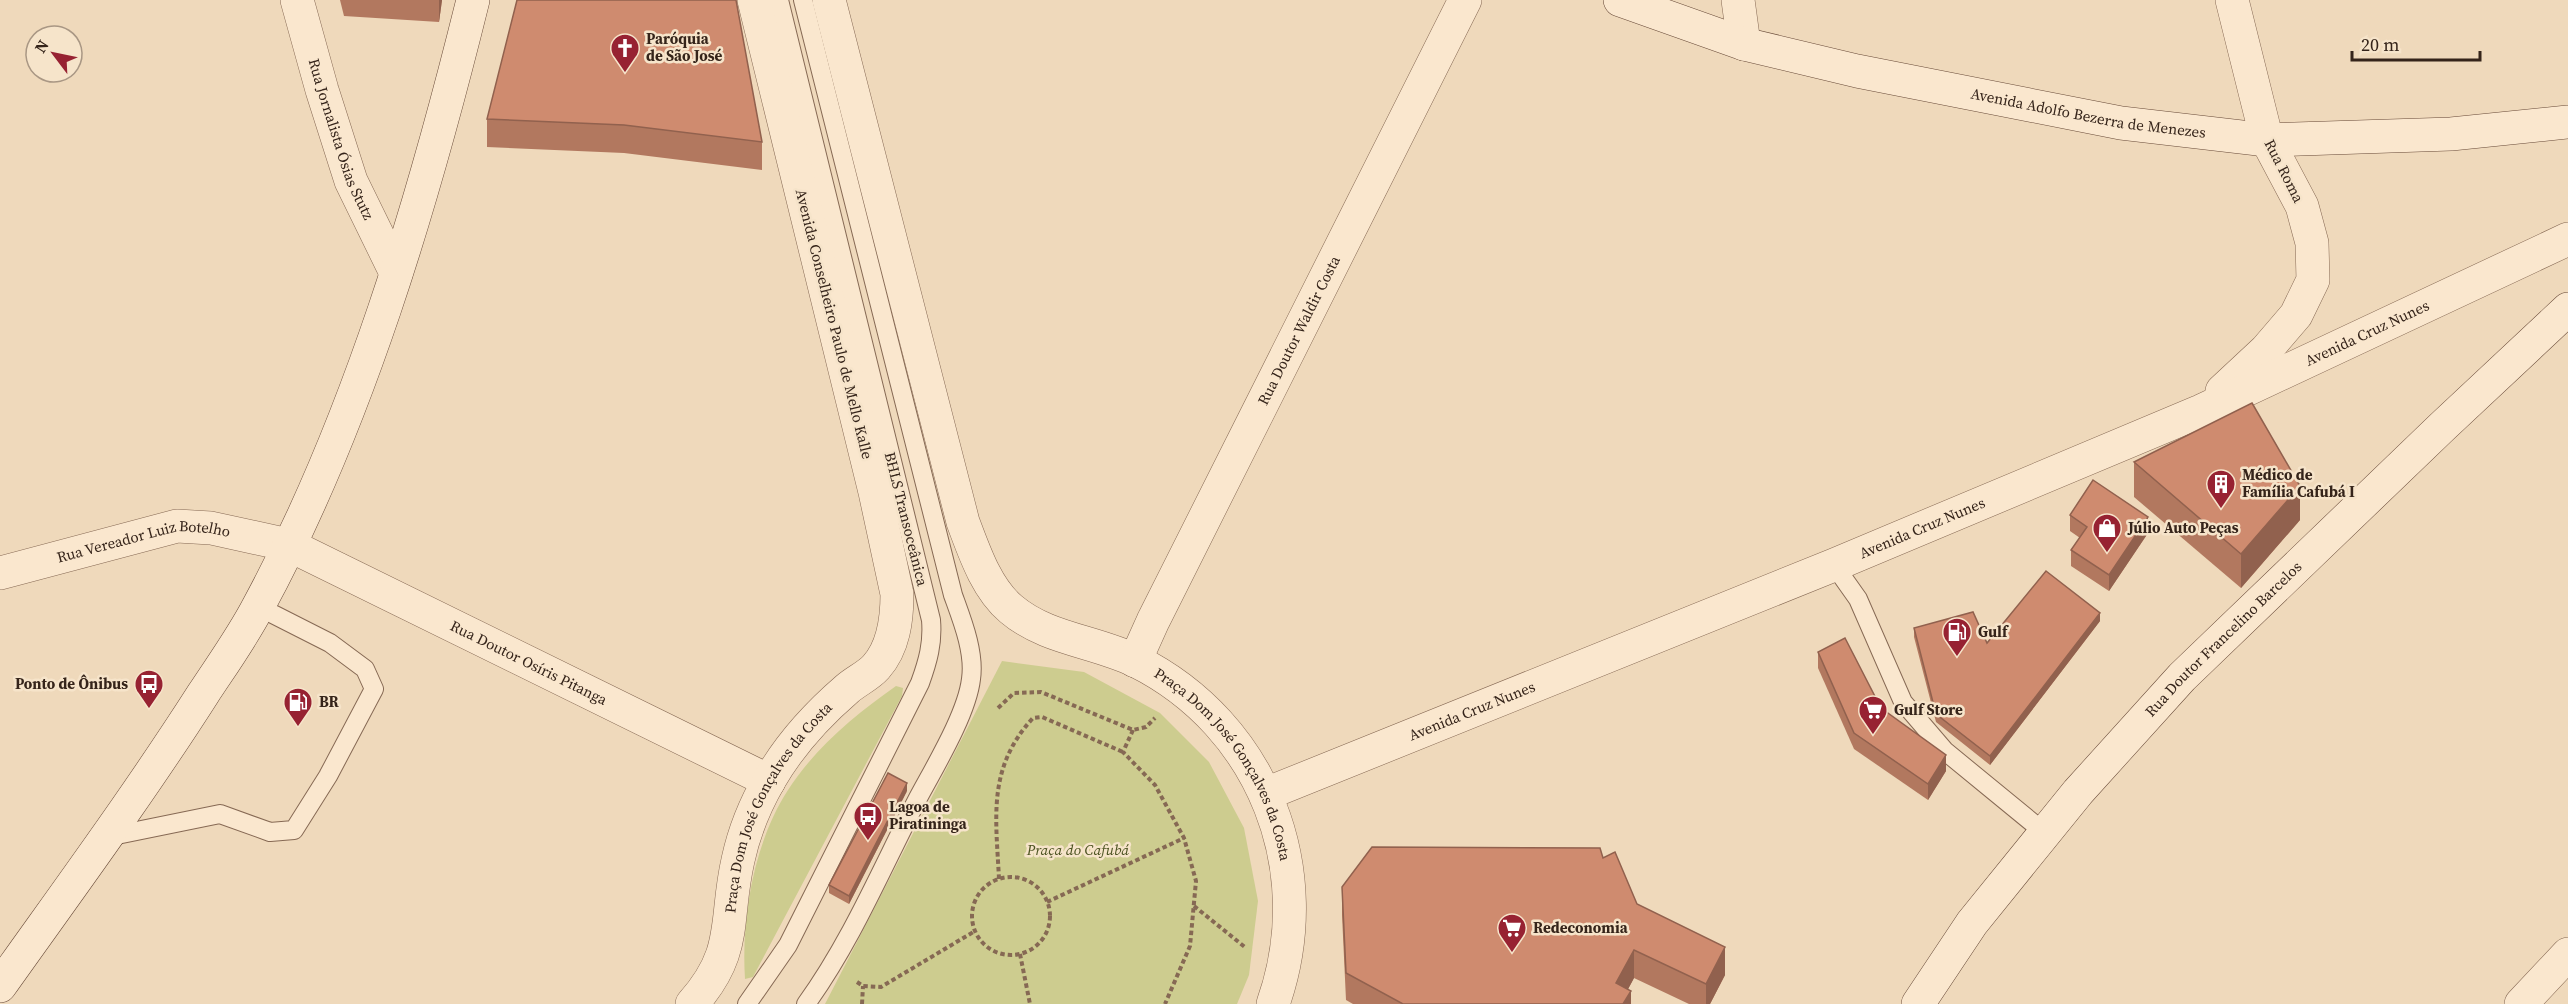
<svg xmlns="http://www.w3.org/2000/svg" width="2568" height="1004" viewBox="0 0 2568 1004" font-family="'Source Serif 4',serif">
<rect width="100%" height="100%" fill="#efd9bb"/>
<g fill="#cdcc8f">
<polygon points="1002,661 1084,672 1160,713 1209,762 1244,828 1258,901 1249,975 1237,1004 825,1004"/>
<path d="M 896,686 L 903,688 L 902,696 L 753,977 L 745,979 C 741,918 754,842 788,790 C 815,748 856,714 896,686 Z"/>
</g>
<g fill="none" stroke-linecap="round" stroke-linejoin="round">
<g stroke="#866954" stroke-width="20">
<g id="lane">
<path d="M 803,0 L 953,595 C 962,620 975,652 971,679 C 967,714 934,768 917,800 C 882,868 851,942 806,1004"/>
<polyline points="1834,565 1858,599 1903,702 1945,751 2045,833"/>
<polyline points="107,837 220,814 270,832 294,830 328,776 374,689 365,669 330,643 259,607"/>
<path d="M 747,1004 L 788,945 L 920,683 C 928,661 933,643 931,620 L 779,0"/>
</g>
</g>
<g stroke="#866954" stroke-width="34">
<g id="street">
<path id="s1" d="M 297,0 L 322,90 L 351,181 L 396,273"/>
<path id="s2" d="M 829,0 L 963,522 C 974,551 986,588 1011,609 C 1046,639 1095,641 1136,661 C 1264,725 1320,871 1273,1004"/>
<polyline points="1738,0 1744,44"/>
<polyline points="2222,391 2266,350 2296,315 2313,280 2312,243 2302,206 2267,140 2232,0"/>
<path id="s3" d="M 0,573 L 177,526 L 211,528 L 289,545 L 769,781"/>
<path id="s4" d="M 1135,661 L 1153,621 L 1465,0"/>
<path id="s5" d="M 1266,794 L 1834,565 L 2201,411 L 2568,239"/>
<path id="s6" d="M 692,1004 C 739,951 724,921 738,860 C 744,832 756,803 770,779 C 789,746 818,714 847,689 C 856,681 868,676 876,667 C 894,647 897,619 897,594 L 875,492 L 754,0"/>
<polyline points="2521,1004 2568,954"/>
</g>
</g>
<g stroke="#684a38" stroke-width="34">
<g id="secondary">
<path id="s7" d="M 1620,0 L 1744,44 L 1857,71 L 2121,123 L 2267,140 L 2451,134 L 2568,122"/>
<path d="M 0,986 C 69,889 139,794 203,694 C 222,665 243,636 259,605 C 358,422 423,202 473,0"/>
<path id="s8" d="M 1918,1004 L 1972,923 L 2078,792 L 2182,677 L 2442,427 L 2568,309"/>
</g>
</g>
<g stroke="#866954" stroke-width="4" stroke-dasharray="4.5 3" stroke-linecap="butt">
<polyline points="998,708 1014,693 1041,692 1133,730 1146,727 1155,718"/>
<polyline points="1133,730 1123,752 1155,785 1184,838 1196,881 1190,946 1165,1004"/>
<circle cx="1011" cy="916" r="39"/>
<path d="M 999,879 C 996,817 987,768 1033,718 L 1042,717 L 1123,752"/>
<polyline points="1047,902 1184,838"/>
<polyline points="1194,906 1246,948"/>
<polyline points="1020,954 1030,1004"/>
<polyline points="857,982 863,986 881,987 975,931"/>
<polyline points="862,1004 863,986"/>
</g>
<use href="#lane" stroke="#fae7ce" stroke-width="18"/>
<use href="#street" stroke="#fae7ce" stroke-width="33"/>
<use href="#secondary" stroke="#fae7ce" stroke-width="33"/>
</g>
<g fill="#b2785f">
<polygon points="340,0 442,0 439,22 344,16"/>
<polygon points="517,0 762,142 762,170 624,153 487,147 487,119"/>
<polygon points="2134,462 2300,520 2241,588 2134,497"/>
<polygon points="2070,515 2148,533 2109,591 2071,566 2071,550 2080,538 2070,531"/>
<polygon points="2100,621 1990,765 1936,722 1914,637 1914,628 1987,643"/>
<polygon points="1818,652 1881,708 1946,771 1928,800 1854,749 1818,668"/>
<polygon points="907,791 849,904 829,893 829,885"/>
<polygon points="1603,858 1637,904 1725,975 1710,1004 1689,1004 1634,978 1628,989 1631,1004 1353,1004 1346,1000 1342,915 1342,887"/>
</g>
<g fill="#91614e">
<polygon points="439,0 442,0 439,22"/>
<polygon points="2300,486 2300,520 2241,588 2241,554"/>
<polygon points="2148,517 2148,533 2109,591 2109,575"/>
<polygon points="2100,613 2100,621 1990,765 1990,756"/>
<polygon points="1946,755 1946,771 1928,800 1928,784"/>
<polygon points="907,783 907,791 849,904 849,896"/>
<polygon points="1725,947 1725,975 1710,1004 1706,1004 1706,984"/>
<polygon points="1634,950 1634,978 1620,1004 1616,983"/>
<polygon points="1631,991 1631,1004 1623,1004"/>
</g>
<g fill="#cf8b6f" stroke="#91614e" stroke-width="1.5">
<polygon points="517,0 736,0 762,142 624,125 487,119"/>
<polygon points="2252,403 2300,486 2241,554 2134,462"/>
<polygon points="2093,480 2148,517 2109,575 2071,550 2087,527 2070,515"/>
<polygon points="2046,571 2100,613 1990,756 1936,714 1914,628 1973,612 1987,643"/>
<polygon points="1845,638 1881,708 1946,755 1928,784 1854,733 1818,652"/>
<polygon points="888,773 907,783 849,896 829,885"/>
<polygon points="1372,847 1600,848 1603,858 1615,852 1637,904 1725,947 1706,984 1634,950 1616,983 1631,991 1623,1004 1403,1004 1346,973 1342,887"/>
</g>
<defs>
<g id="church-pin" transform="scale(1.5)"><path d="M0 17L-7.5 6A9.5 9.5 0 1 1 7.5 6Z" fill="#972232" stroke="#f6e4ca"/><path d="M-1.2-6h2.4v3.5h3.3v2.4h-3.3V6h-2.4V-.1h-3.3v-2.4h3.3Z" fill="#fff"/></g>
<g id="building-pin" transform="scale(1.5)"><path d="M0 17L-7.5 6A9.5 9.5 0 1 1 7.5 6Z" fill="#972232" stroke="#f6e4ca"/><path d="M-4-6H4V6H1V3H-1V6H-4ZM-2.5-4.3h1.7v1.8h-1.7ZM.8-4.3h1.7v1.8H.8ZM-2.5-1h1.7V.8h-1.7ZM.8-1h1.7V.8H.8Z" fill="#fff"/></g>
<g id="shop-pin" transform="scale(1.5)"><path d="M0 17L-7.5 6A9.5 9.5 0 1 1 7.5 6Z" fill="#972232" stroke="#f6e4ca"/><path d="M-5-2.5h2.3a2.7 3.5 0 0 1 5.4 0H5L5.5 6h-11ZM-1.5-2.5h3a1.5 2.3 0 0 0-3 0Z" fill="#fff"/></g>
<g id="fuel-pin" transform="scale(1.5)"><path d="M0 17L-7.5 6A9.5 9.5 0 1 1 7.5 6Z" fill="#972232" stroke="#f6e4ca"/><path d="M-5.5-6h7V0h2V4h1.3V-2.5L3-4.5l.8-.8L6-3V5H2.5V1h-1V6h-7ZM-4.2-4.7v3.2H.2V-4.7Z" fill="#fff"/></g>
<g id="bus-pin" transform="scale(1.5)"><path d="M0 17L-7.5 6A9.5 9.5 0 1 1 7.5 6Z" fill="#972232" stroke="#f6e4ca"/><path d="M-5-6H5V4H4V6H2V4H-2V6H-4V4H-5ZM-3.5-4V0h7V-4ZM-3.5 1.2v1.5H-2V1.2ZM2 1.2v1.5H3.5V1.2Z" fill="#fff"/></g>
<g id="supermarket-pin" transform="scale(1.5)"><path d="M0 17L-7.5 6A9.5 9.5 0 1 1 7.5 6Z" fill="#972232" stroke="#f6e4ca"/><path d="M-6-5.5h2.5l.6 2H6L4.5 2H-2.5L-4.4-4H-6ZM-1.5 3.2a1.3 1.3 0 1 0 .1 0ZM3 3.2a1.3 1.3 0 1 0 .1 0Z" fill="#fff"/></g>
</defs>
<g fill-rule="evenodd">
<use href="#church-pin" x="625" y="48"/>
<use href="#building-pin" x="2221" y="484"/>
<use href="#shop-pin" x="2107" y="528"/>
<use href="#fuel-pin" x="1957" y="632"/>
<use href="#bus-pin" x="149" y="684"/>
<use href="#fuel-pin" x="298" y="702"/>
<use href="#supermarket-pin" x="1873" y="710"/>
<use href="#bus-pin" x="868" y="816"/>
<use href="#supermarket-pin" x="1512" y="928"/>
</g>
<g text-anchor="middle" stroke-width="5" stroke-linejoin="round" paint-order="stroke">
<g font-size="15" font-weight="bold" fill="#35241a" stroke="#f6e4ca" text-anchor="start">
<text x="646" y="44">Paróquia<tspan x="646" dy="17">de São José</tspan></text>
<text x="2242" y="480">Médico de<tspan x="2242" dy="17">Família Cafubá I</tspan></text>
<text x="2128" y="533">Júlio Auto Peças</text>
<text x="1978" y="637">Gulf</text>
<text x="128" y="689" text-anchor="end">Ponto de Ônibus</text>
<text x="319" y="707">BR</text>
<text x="1894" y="715">Gulf Store</text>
<text x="889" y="812">Lagoa de<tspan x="889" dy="17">Piratininga</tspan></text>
<text x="1533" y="933">Redeconomia</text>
</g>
<g font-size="15" fill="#35241a" stroke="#f6e4ca">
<text dy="5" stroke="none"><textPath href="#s7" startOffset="483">Avenida Adolfo Bezerra de Menezes</textPath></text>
<text dy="5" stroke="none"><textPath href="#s1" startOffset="146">Rua Jornalista Ósias Stutz</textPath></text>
<text transform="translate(2284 171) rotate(63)" y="5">Rua Roma</text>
<text transform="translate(834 324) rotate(76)" y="5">Avenida Conselheiro Paulo de Mello Kalle</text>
<text dy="5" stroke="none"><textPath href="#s4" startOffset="369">Rua Doutor Waldir Costa</textPath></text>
<text dy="5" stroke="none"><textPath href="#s5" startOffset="1194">Avenida Cruz Nunes</textPath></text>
<text transform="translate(906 519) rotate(76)" y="5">BHLS Transoceânica</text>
<text dy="5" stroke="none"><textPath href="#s5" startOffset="708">Avenida Cruz Nunes</textPath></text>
<text dy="5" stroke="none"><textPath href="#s3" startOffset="148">Rua Vereador Luiz Botelho</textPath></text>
<text dy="5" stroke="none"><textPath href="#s8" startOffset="477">Rua Doutor Francelino Barcelos</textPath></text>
<text dy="5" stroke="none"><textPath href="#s3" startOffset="564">Rua Doutor Osíris Pitanga</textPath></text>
<text dy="5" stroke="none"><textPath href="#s5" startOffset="222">Avenida Cruz Nunes</textPath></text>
<text dy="5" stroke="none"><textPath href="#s2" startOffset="916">Praça Dom José Gonçalves da Costa</textPath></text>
<text dy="5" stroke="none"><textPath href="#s6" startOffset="219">Praça Dom José Gonçalves da Costa</textPath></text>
</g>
<g font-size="15" font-style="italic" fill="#4b5220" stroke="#f6e4ca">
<text x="1078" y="855">Praça do Cafubá</text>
</g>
</g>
<g transform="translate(54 54) rotate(302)"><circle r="28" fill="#f6e4ca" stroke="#a99784" stroke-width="1.5"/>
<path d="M0-4.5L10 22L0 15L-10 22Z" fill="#972232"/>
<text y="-9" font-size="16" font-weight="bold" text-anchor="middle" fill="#35241a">N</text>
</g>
<path d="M2352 51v9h128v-9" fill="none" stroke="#35241a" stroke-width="3"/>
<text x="2361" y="51" font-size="18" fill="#35241a" stroke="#f6e4ca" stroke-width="4.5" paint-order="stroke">20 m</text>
</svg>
